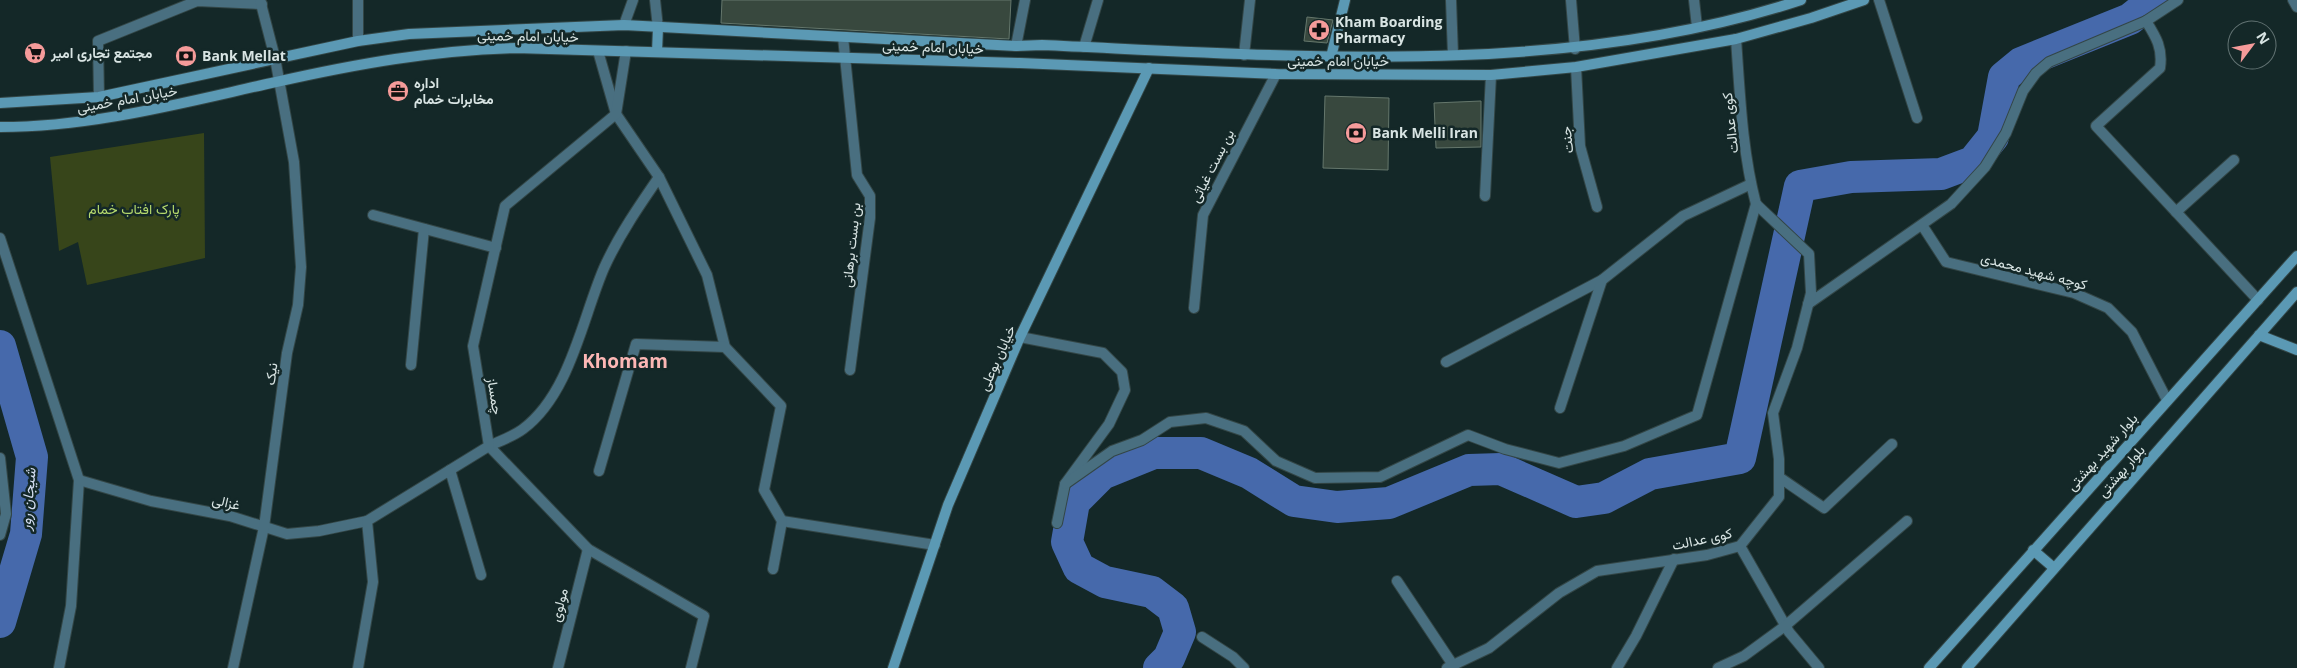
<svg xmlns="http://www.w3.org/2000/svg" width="2297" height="668" viewBox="0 0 2297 668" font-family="'Open Sans',Vazirmatn,sans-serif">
<rect width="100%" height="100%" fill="#142828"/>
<polygon fill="#37451a" points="204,133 205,258 87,285 78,242 59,251 50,157"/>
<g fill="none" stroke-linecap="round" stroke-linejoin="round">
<g stroke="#4669ab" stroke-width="32">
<polyline points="0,346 32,457 26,534 0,622"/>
<polyline points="1159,668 1169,658 1180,632 1173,608 1152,592 1105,582 1079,568 1067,542 1074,502 1102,474 1154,453 1201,453 1249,473 1294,501 1337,507 1389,503 1469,470 1501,469 1576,502 1604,498 1650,474 1740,458 1800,186 1851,177 1941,174 1973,162 1993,137 2004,77 2021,63 2130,19 2154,0"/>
</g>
</g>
<g fill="#38483e" stroke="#65776c">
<polygon points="722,0 1011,0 1009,39 721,23"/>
<polygon points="1307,17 1333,20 1327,43 1304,41"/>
<polygon points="1325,96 1389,98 1388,170 1323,168"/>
<polygon points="1481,101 1481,147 1436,148 1434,103"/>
</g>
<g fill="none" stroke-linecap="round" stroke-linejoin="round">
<g stroke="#334646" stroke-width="12">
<polyline id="lane" points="782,521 935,545"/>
</g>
<g stroke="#334646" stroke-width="12">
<g id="street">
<polyline points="655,0 658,28"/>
<polyline points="1451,0 1453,55"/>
<polyline points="1571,0 1575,49"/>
<polyline points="1694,0 1697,27"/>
<polyline points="1879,0 1917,118"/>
<polyline points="2293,0 2297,7"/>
<path d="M 2146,21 C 2156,37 2163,48 2160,68 L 2096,126 L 2258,300"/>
<polyline points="624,25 633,0"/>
<polyline points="843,37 857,175 870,196 870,218 850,370"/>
<path d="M 1736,39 C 1740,94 1742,151 1756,204"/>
<polyline points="358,41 358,0"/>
<polyline points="1016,46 1025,0"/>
<polyline points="1084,47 1098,0"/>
<polyline points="598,51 616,114 659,177 707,275 725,347 781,406 764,490 782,521 773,569"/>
<polyline points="1244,55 1250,0"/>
<polyline points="1576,67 1580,146 1597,207"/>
<polyline points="99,97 98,41 197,1 262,4"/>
<path d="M 659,177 C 639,206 619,235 604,268 C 582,319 570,394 523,429 C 514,436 500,441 489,446 L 588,549 L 704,616 L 691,668"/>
<polyline points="1485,196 1491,75"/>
<polyline points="2176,212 2234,160"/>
<polyline points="373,215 496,248"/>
<polyline points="1922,225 1946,262 2074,293 2108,308 2132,332 2167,400"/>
<polyline points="0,238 79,480 71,606 59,668"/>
<polyline points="1808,304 1951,204 1985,167 2006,133 2023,91 2036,73 2049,62 2146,21 2178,0"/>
<polyline points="1194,308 1203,215 1276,74"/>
<polyline points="1020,337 1103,353 1122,372 1125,390 1109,424 1065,484 1057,523"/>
<polyline points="1446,362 1602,280 1683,216 1751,184"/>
<polyline points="411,365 424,229"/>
<polyline points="1560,408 1602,280"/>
<polyline points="0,458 6,514 0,535"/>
<polyline points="450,470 481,575"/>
<polyline points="599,471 636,344 725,347"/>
<polyline points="1779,477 1824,508 1892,444"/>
<polyline points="79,480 151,501 230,516 287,534 319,531 367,521"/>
<polyline points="1065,484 1112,451 1142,440 1170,422 1206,418 1244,431 1276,461 1315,478 1380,477 1468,435 1505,449 1559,463 1624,446 1697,415 1756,204"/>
<polyline points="1740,546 1789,632 1819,668"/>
<polyline points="1397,581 1453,665"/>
<polyline points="1202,637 1233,657 1244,668"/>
<polyline points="233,668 264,527 287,353 298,305 301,267 294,162 275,58 260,0"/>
<polyline points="358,668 373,582 367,521 489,446 473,346 505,206 616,114 626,51"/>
<polyline points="558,668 588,549"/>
<polyline points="1447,668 1489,648 1559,593 1597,571 1707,555 1740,546 1779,497 1779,459 1773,413 1797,348 1811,293 1809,254 1756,204"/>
<polyline points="1617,668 1636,636 1674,559"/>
<polyline points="1718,668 1744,656 1785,626 1907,521"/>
</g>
</g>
<g stroke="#334646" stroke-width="12">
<g id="secondary">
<polyline points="657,52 658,28"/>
<polyline points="1331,57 1345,0"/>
<path d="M 0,103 L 99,97 L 358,41 L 409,34 L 624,25 L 1016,46 L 1042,45 C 1290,56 1562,79 1801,0"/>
<path d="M 0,127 C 94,127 185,102 276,82 C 356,64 434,50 516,48 L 1020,63 L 1276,74 L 1491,75 L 1576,67 L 1736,39 L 1811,18 L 1864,0"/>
<polyline points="2259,335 2297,350"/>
<polyline points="2033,550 2054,568"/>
<polyline points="893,668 948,505 1020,337 1149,68"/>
<polyline points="1929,668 2297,256"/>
<polyline points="1967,668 2297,292"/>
</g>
</g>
<use href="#lane" stroke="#496f80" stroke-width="10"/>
<use href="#street" stroke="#496f80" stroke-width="10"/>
<use href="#secondary" stroke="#5b99b4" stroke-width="10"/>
</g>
<defs>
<g id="pharmacy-disc" transform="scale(1.125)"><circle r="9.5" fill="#f59b9a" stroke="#142828"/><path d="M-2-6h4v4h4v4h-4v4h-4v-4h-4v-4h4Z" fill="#111"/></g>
<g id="supermarket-disc" transform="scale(1.125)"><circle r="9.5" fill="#f59b9a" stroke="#142828"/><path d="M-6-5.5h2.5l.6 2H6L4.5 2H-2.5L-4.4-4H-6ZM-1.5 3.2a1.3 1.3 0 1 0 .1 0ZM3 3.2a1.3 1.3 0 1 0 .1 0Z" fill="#111"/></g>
<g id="bank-disc" transform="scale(1.125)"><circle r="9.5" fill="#f59b9a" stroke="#142828"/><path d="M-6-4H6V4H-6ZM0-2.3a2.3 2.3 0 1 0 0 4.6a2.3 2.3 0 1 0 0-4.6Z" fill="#111"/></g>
<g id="office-disc" transform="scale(1.125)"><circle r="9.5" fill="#f59b9a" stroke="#142828"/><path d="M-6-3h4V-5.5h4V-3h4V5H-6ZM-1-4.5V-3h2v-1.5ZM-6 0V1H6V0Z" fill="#111"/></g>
</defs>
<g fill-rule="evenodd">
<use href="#pharmacy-disc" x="1319" y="30"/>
<use href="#supermarket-disc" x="35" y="53"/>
<use href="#bank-disc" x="186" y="56"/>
<use href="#office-disc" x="398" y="91"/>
<use href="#bank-disc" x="1356" y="133"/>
</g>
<g text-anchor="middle" stroke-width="5" stroke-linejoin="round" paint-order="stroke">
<g font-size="14" font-weight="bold" fill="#d8e4e3" stroke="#142828" text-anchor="start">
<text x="1335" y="27">Kham Boarding<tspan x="1335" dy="16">Pharmacy</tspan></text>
<text x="51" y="58">مجتمع تجاری امیر</text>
<text x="202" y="61">Bank Mellat</text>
<text x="414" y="88">اداره<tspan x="414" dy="16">مخابرات خمام</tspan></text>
<text x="1372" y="138">Bank Melli Iran</text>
</g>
<g font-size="14" fill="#d8e4e3" stroke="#142828">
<text transform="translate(528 36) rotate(1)" y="5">خیابان امام خمینی</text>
<text transform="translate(933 47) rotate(2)" y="5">خیابان امام خمینی</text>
<text x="1338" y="66">خیابان امام خمینی</text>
<text transform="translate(127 99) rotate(-10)" y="5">خیابان امام خمینی</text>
<text transform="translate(1730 123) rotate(-96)" y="5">کوی عدالت</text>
<text transform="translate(1567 140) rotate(-97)" y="5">جنت</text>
<text transform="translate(1212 166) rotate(-63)" y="5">بن بست غیاثی</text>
<text transform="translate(851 245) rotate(-84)" y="5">بن بست برهانی</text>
<text transform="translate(2034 271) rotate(15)" y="5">کوچه شهید محمدی</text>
<text transform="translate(997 358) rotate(-66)" y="5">خیابان بوعلی</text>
<text transform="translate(271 374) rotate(-82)" y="5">نیک</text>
<text transform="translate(495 396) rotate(81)" y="5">چمساز</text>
<text transform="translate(2102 452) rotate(-48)" y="5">بلوار شهید بهشتی</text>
<text transform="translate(2121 471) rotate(-49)" y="5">بلوار بهشتی</text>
<text transform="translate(226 502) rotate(13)" y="5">غزالی</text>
<text transform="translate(1702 539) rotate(-12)" y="5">کوی عدالت</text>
<text transform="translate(559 605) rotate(-76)" y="5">مولوی</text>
</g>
<g font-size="14" fill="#b5d96c" stroke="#142828">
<text x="134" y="214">پارک افتاب خمام</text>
</g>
<g font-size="15" font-style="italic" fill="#d3ddf0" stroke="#142828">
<text transform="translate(28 499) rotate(-85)" y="5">شیجان رور</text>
</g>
<g font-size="19" font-weight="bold" fill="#fcb7b5" stroke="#142828">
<text x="625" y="368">Khomam</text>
</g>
</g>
<g transform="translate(2252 45) rotate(58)"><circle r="24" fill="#142828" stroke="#627373"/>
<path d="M0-4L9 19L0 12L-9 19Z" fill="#f59b9a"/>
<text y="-8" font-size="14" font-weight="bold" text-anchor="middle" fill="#d8e4e3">N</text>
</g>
</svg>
